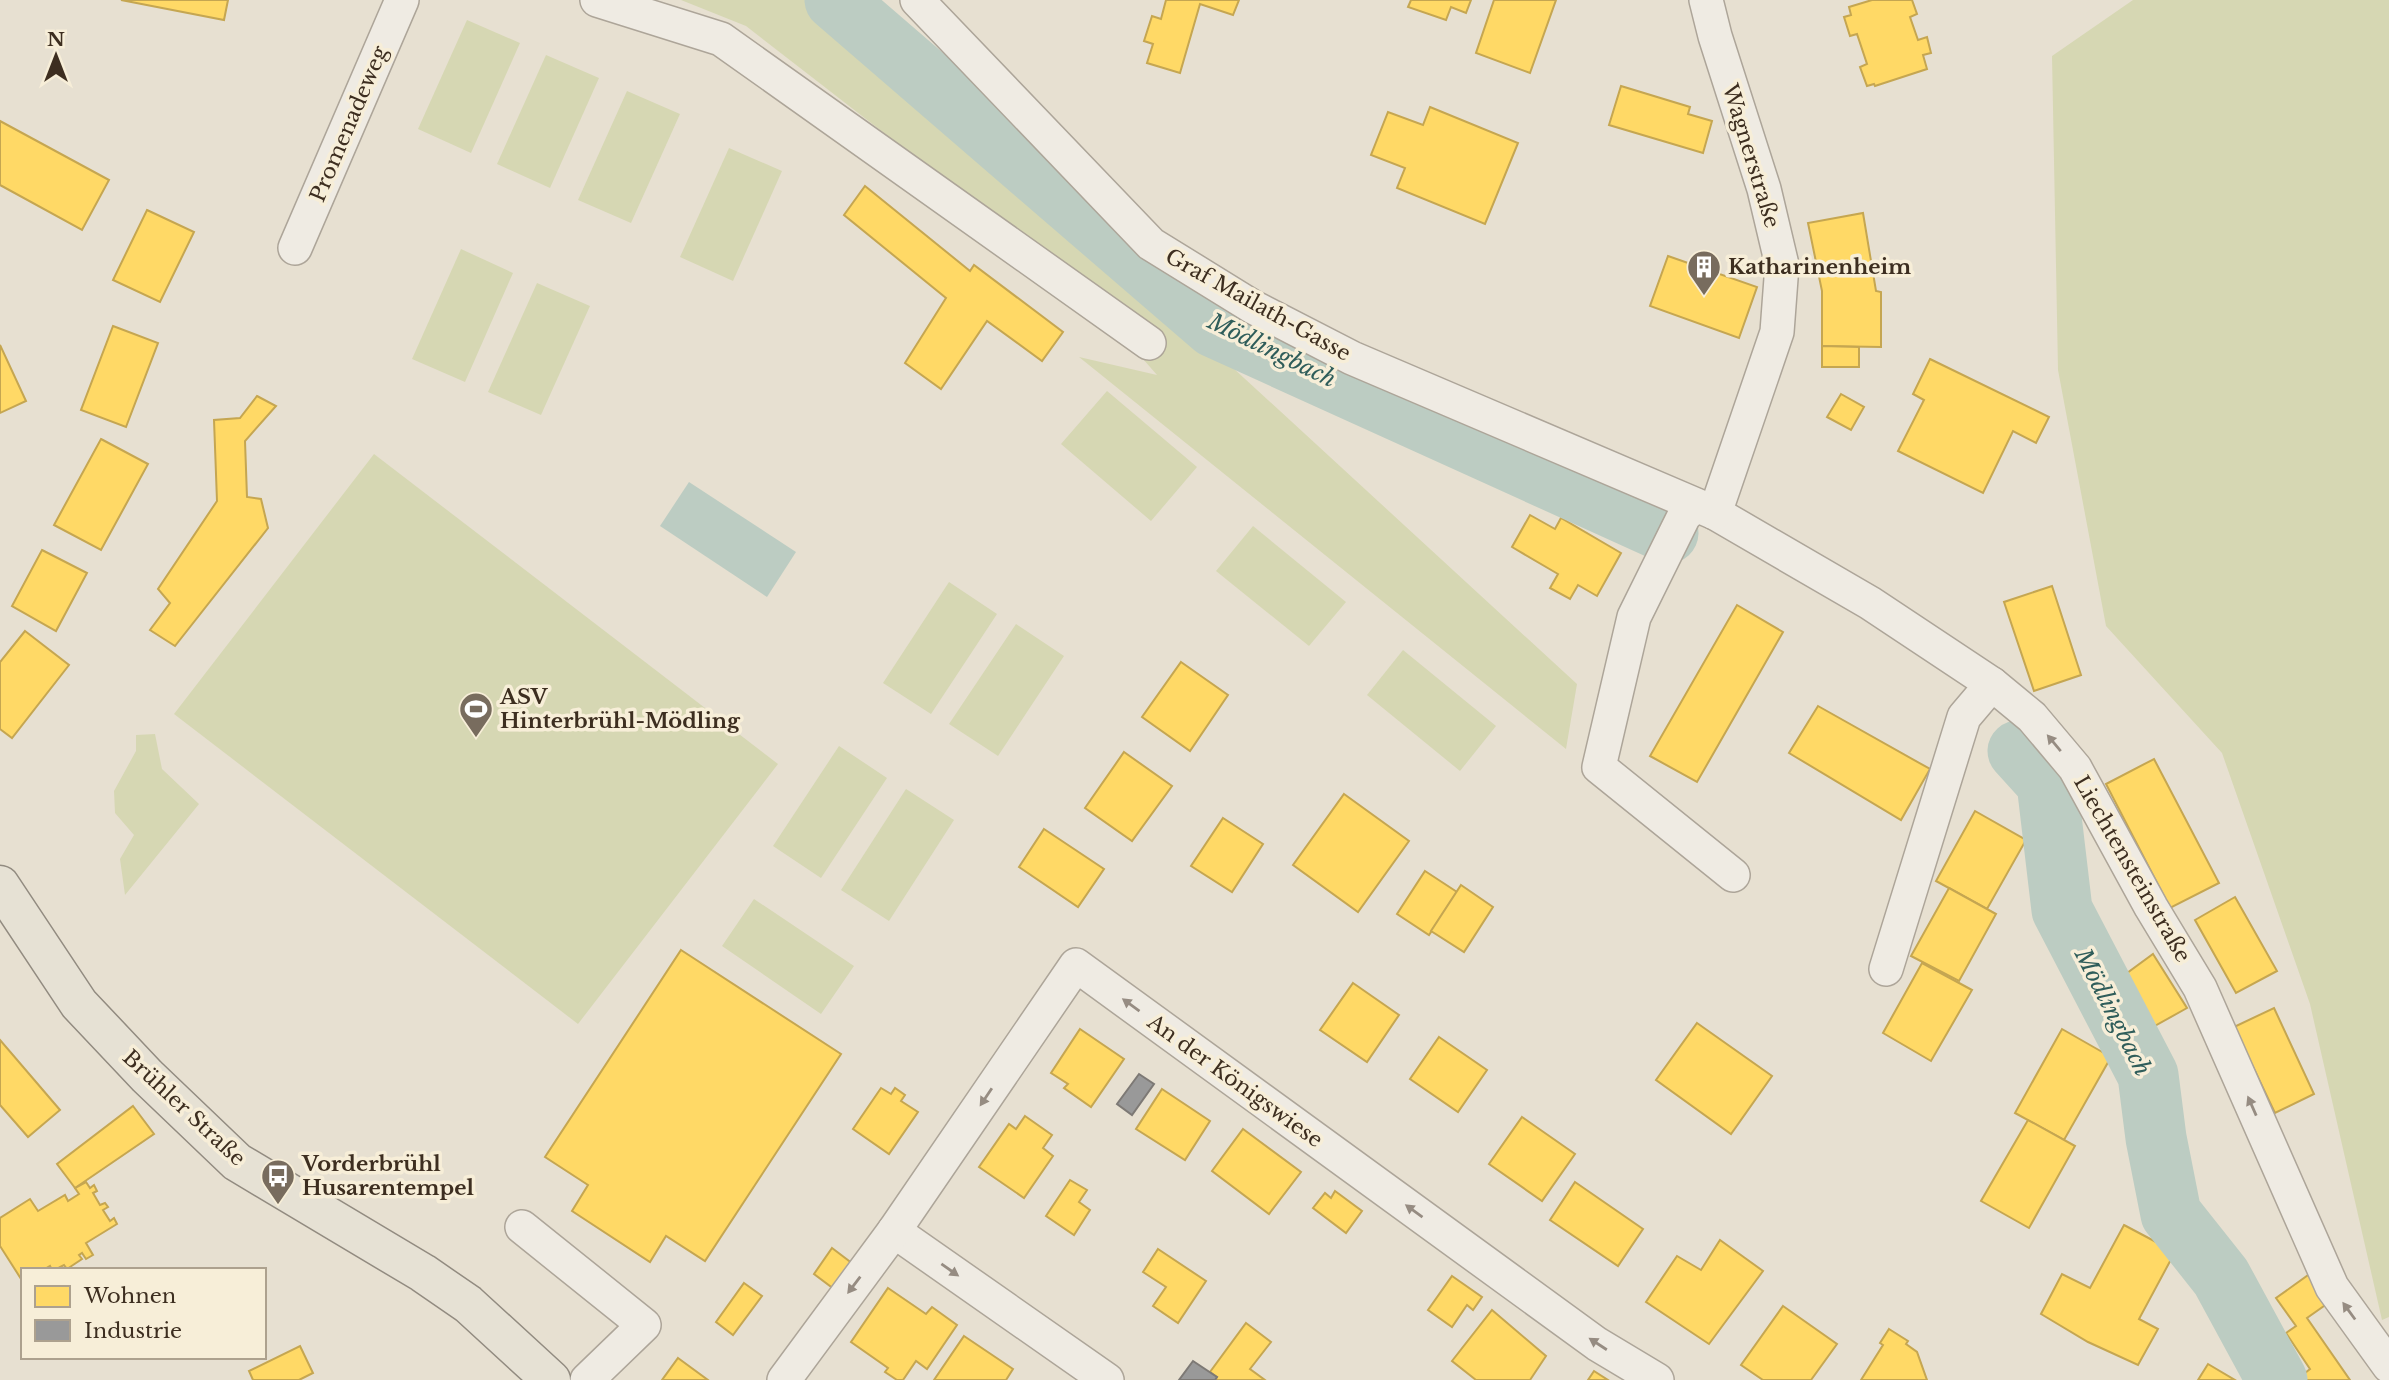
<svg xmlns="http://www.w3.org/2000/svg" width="2389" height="1380" viewBox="0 0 2389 1380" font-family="'Libre Baskerville',serif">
<rect width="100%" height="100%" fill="#e7e0d1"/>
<g fill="#d6d7b3">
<polygon points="681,0 867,0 1182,321 1577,684 1566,749 1079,357 1157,375 1074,280 746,26"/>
<polygon points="2133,0 2389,0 2389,1317 2382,1320 2310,1004 2222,753 2106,626 2058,370 2052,56"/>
<polygon points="467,20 520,43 471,153 418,129"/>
<polygon points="546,55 599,78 550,188 497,164"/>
<polygon points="627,91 680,114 631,223 578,200"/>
<polygon points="729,148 782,171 733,281 680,257"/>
<polygon points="461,249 513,273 465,382 412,359"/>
<polygon points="537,283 590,306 541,415 488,392"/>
<polygon points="1107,391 1197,467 1151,521 1061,444"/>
<polygon points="374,454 778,764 578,1024 174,714"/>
<polygon points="1253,526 1346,602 1309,646 1216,571"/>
<polygon points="949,582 997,614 931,714 883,683"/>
<polygon points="1016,624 1064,656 998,756 949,724"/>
<polygon points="1403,650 1496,726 1460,771 1367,695"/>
<polygon points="155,734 162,769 199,804 125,895 120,859 134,835 115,813 114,791 136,751 136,735"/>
<polygon points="839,746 887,778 821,878 773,846"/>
<polygon points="906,789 954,820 889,921 841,890"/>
<polygon points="754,899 854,966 821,1014 722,946"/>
</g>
<polygon fill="#bcccc2" points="689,482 796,552 767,597 660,526"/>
<g fill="#ffd966" stroke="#c5a651" stroke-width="2">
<polygon points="121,0 228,0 224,20"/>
<polygon points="1166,0 1239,0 1233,15 1200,4 1180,73 1147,63 1153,44 1144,41 1152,16 1161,19"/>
<polygon points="1411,0 1471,0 1466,13 1451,7 1446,20 1408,7"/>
<polygon points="1494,0 1556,0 1530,73 1476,53"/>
<polygon points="1872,0 1912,0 1917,14 1910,17 1918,40 1927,37 1931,53 1923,55 1927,69 1875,86 1874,84 1867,86 1860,67 1867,64 1857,34 1850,36 1844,17 1851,15 1849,7"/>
<polygon points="1621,86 1690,107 1688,114 1712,121 1703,153 1609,125"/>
<polygon points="1430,107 1518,143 1485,224 1397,188 1405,168 1371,155 1388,112 1423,125"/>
<polygon points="0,121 109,180 82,230 0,185"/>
<polygon points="865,186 970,271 974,265 1063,332 1042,361 987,321 941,389 905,363 946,298 844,215"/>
<polygon points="147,210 194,232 160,302 113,280"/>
<polygon points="1863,213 1876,291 1881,292 1881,347 1822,346 1822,291 1808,223"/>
<polygon points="1668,256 1757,287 1739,338 1650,306"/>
<polygon points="113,326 158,343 126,427 81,410"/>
<polygon points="0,345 26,401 0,413"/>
<polygon points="1822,346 1859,347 1859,367 1822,367"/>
<polygon points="1930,359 2049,417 2036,443 2013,431 1983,493 1898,451 1924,400 1913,394"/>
<polygon points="1841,394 1864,407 1851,430 1827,417"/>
<polygon points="257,396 276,406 245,441 247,497 261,499 268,528 175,646 150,630 170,603 158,589 217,501 214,420 240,418"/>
<polygon points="101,439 148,464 101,550 54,525"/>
<polygon points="1530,515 1555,529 1561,518 1621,553 1597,596 1578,585 1570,599 1550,588 1558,574 1512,547"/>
<polygon points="42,550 87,573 56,631 12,606"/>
<polygon points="2052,586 2081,675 2034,691 2004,602"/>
<polygon points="1737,605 1783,632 1697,782 1650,756"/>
<polygon points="25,631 69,665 12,738 0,729 0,662"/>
<polygon points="1181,662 1228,695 1190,751 1142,717"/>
<polygon points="1818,706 1930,769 1901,820 1789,753"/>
<polygon points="1124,752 1172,786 1132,841 1085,808"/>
<polygon points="2154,759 2219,883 2170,908 2106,784"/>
<polygon points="1344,794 1409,841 1358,912 1293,865"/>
<polygon points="1975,811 2026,840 1987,909 1936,881"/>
<polygon points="1223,818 1263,844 1232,892 1191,866"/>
<polygon points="1044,829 1104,869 1078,907 1019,867"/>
<polygon points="1425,871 1457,892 1429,935 1397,914"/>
<polygon points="1461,885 1493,907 1464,952 1431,931"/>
<polygon points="1949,888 1996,914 1959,981 1911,956"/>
<polygon points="2235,897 2277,971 2236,993 2195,920"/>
<polygon points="681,950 841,1054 705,1261 666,1236 650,1262 572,1211 588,1185 545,1157"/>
<polygon points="2153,954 2187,1008 2135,1037 2108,987"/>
<polygon points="1922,963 1972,990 1931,1061 1883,1033"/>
<polygon points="1353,983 1399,1015 1367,1062 1320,1030"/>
<polygon points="2274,1008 2314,1094 2275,1113 2234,1027"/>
<polygon points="1697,1023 1772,1076 1731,1134 1656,1080"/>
<polygon points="1080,1029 1124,1059 1091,1107 1064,1088 1068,1084 1051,1073"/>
<polygon points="2062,1029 2111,1057 2064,1140 2015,1113"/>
<polygon points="1439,1037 1487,1070 1458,1112 1410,1079"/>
<polygon points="0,1040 60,1110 28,1137 0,1105"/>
<polygon points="881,1088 891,1094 895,1088 905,1095 901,1101 918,1112 889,1154 853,1129"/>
<polygon points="1162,1089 1210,1121 1185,1160 1136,1129"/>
<polygon points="133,1106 154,1134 75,1188 57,1164"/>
<polygon points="1025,1116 1052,1135 1043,1148 1053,1156 1024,1198 979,1167 1009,1124 1016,1129"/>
<polygon points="1522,1117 1575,1154 1542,1201 1489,1164"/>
<polygon points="2028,1120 2075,1146 2029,1228 1981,1201"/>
<polygon points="1243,1129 1301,1172 1269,1214 1212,1171"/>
<polygon points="1070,1180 1087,1190 1079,1202 1090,1210 1074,1235 1046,1216"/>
<polygon points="86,1182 90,1188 94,1185 97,1191 93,1193 100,1205 105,1203 108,1207 103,1210 110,1221 114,1218 117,1224 86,1243 93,1255 86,1259 82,1253 79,1255 82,1259 67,1269 64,1265 60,1267 63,1270 52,1270 50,1266 43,1270 23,1270 23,1282 0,1246 0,1218 30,1199 38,1211 65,1195 68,1201 79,1194 75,1188"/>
<polygon points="1575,1182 1643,1229 1618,1266 1550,1220"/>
<polygon points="1335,1191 1362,1211 1346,1233 1313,1208 1325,1193 1331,1198"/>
<polygon points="2124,1225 2175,1252 2139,1319 2158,1329 2138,1365 2088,1342 2041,1314 2062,1274 2090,1288"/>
<polygon points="1720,1240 1763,1271 1709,1344 1646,1302 1677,1256 1701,1270"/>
<polygon points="832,1248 853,1264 834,1289 814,1274"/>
<polygon points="1158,1249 1206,1281 1178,1323 1153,1306 1166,1287 1143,1272"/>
<polygon points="2311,1273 2331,1301 2307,1318 2350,1380 2301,1380 2300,1377 2310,1369 2286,1333 2296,1326 2276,1298"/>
<polygon points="1452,1276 1482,1297 1473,1310 1467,1305 1452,1327 1428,1310"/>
<polygon points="744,1283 762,1296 733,1335 716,1322"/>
<polygon points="888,1288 926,1314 932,1307 957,1325 927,1369 916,1361 903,1380 897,1380 885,1372 888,1368 851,1342"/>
<polygon points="1783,1306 1837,1344 1811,1380 1763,1380 1741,1365"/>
<polygon points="1492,1310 1546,1356 1530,1380 1476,1380 1452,1361"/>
<polygon points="1246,1323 1271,1342 1250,1369 1265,1380 1215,1380 1217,1377 1210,1372"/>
<polygon points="1889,1329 1908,1341 1906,1344 1917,1352 1927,1380 1861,1380 1883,1345 1880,1343"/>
<polygon points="964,1336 1013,1369 1006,1380 934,1380"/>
<polygon points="300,1346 313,1373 299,1380 253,1380 249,1371"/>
<polygon points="678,1358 708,1380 662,1380"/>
<polygon points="2208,1364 2235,1380 2198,1380"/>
<polygon points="1594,1371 1608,1380 1588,1380"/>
</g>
<g fill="#999" stroke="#7d7975" stroke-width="2">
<polygon points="1139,1074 1154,1084 1132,1115 1117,1104"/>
<polygon points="1193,1361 1217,1377 1215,1380 1179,1380"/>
</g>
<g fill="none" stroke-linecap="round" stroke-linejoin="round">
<g stroke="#bcccc2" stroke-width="61">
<polyline points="835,0 1214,327 1668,533"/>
<polyline points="2018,751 2047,783 2062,910 2148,1075 2156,1138 2171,1214 2221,1277 2277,1380"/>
</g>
<g stroke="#ada599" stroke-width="36">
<g id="minor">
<polyline points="597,0 721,39 1149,343"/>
<polyline points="917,0 1151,244 1253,307 1352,358 1715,513 1870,603 1992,684 2032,717 2075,768 2151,907 2200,988 2332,1287 2389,1366"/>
<polyline points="1706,0 1715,36 1764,189 1782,265 1777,332 1715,513"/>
<polyline points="295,248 402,0"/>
<polyline points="1695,505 1684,516 1634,617 1599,767 1733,875"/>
<polyline points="1886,969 1964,717 1992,684"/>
<polyline points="522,1227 644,1325 587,1380"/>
<polyline points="894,1231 1107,1380"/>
<polyline points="784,1380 894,1231 1076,965 1597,1344 1657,1380"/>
</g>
</g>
<g stroke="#928b80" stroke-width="41">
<polyline id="major" points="0,885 79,1004 147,1076 237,1162 423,1273 468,1304 551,1380"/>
</g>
<use href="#minor" stroke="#efebe3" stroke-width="33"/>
<use href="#major" stroke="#e6e1d4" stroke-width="38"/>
</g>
<defs><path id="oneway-solid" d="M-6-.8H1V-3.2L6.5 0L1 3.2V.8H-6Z" transform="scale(1.75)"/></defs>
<g fill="#968c82">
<use href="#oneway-solid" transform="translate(2054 743) rotate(-130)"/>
<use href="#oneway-solid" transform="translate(1131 1005) rotate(-144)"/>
<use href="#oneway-solid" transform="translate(986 1097) rotate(124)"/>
<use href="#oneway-solid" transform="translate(2252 1106) rotate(-114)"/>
<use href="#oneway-solid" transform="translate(1414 1211) rotate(-144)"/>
<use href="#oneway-solid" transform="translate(950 1270) rotate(35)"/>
<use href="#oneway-solid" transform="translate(854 1285) rotate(127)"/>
<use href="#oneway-solid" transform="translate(2349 1311) rotate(-126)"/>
<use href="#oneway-solid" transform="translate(1598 1344) rotate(-147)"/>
</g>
<defs>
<g id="building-pin" transform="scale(1.75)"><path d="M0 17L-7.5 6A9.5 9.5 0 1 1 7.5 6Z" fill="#786c5e" stroke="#f7eed8"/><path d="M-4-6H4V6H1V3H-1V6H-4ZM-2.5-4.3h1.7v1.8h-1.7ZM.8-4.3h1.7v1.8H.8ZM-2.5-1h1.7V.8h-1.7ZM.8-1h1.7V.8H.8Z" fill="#fff"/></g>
<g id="stadium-pin" transform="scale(1.75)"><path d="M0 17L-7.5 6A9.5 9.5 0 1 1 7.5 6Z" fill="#786c5e" stroke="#f7eed8"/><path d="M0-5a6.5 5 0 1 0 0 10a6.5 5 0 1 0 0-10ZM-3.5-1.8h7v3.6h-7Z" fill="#fff"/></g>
<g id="bus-pin" transform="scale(1.75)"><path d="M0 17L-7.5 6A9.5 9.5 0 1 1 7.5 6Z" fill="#786c5e" stroke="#f7eed8"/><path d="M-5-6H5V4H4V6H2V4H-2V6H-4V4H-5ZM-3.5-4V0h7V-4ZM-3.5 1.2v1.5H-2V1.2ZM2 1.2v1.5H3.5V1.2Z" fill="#fff"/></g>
</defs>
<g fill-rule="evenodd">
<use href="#building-pin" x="1704" y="267"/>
<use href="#stadium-pin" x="476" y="709"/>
<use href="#bus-pin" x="278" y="1176"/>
</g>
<g text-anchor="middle" stroke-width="7" stroke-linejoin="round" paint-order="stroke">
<g font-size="21" fill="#3d2e20" stroke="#f7eed8">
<text transform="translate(349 124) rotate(-67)" y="7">Promenadeweg</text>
<text transform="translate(1751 156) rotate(73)" y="7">Wagnerstraße</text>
<text transform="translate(1258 305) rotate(29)" y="7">Graf Mailath-Gasse</text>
<text transform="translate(2132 869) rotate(60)" y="7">Liechtensteinstraße</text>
<text transform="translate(1235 1081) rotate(36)" y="7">An der Königswiese</text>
<text transform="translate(184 1108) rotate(43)" y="7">Brühler Straße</text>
</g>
<g font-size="21" font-weight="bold" fill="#3d2e20" stroke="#f7eed8" text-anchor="start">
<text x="1728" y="274">Katharinenheim</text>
<text x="500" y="704">ASV<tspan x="500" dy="24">Hinterbrühl-Mödling</tspan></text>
<text x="302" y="1171">Vorderbrühl<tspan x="302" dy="24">Husarentempel</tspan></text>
</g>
<g font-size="23" font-style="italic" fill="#2f5d5a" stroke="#f7eed8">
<text transform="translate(1272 350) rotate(26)" y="8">Mödlingbach</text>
<text transform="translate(2113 1012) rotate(63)" y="8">Mödlingbach</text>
</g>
</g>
<rect x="21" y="1268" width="245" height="91" fill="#f7eed8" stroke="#ada18e" stroke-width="2"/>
<rect x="35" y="1286" width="35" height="21" fill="#ffd966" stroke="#ada18e" stroke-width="2"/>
<text x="84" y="1303" font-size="21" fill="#3d2e20">Wohnen</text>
<rect x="35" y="1320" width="35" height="21" fill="#999999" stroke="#ada18e" stroke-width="2"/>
<text x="84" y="1338" font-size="21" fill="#3d2e20">Industrie</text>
<g transform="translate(56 56)" stroke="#f7eed8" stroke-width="5" paint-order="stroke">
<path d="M0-5L12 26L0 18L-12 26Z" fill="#3d2e20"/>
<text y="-10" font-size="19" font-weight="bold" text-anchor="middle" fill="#3d2e20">N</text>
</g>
</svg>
